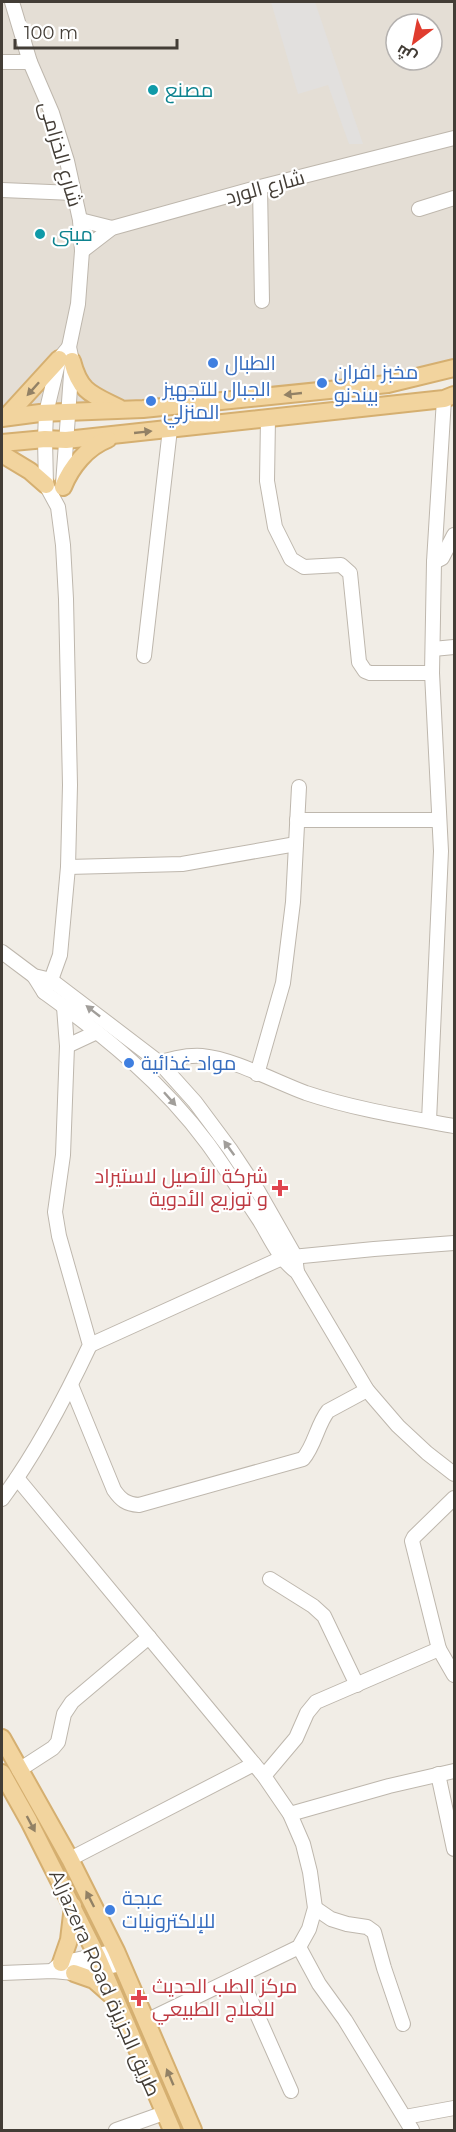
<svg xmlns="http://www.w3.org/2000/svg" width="456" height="2132" viewBox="0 0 456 2132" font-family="Montserrat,Cairo,sans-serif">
<rect width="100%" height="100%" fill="#f1ede6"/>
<path fill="#e4ded5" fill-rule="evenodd" d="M 2,2 L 454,2 L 454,367 L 40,413 L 2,424 ZM 396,24 L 432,24 L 432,60 L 396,60 Z"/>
<polygon fill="#e2e0de" points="271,2 315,2 363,144 349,144 328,85 298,94"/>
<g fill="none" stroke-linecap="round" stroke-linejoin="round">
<g stroke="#beb7ad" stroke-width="16">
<g id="minor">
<polyline points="12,2 30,62 52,113 67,161 80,220 82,251 78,304 69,347 72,361 63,484"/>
<polyline points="2,62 30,62"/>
<polyline points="260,187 262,301"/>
<polyline points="2,190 74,193"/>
<polyline points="419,209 454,198"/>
<polyline points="80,220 112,228"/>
<polyline points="82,251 112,228 260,187 454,138"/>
<polyline points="268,418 267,481 275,527 291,559 304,567 341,565 350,573 359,662 365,671 370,673 432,673"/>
<polyline points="434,562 442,558 454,535"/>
<polyline points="433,649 454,647"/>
<polyline points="144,656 170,429"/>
<polyline points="297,820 439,820"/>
<polyline points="68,867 182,864 296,844"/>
<polyline points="2,952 34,976 51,980 160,1063 195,1102 230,1149 258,1191 295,1256 297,1272"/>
<path d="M 34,976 L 44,992 C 105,1036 163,1083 208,1144 C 226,1169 243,1195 260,1221 C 271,1239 279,1259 297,1272 L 367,1390 L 398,1426 L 427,1453 L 454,1474"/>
<polyline points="44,992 51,980 60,955 68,867 70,785 66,599 63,545 58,507 46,485 45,439 46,413 59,359 69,347"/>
<polyline points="67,1046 97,1032"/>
<path d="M 153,1065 C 169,1059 185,1055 202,1056 C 234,1059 276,1082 306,1093 C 354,1109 405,1117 454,1126"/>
<polyline points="257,1074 283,983 293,902 299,787"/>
<polyline points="429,1121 441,851 432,673 434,562 444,399"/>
<polyline points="90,1345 282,1258 374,1249 454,1243"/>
<path d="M 71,1385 L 114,1490 C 121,1500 126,1504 139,1505 L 303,1459 C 315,1445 317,1425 328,1411 L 367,1390"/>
<polyline points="17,1478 264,1776 290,1814 303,1844 310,1872 315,1908 309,1929 299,1947 146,2021"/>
<path d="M 2,1499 C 37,1452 65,1398 90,1345 L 59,1236 L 55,1212 L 63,1155 L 67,1046 L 64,1007"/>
<polyline points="270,1579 313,1606 324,1616 357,1685"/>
<polyline points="439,1649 454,1675"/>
<polyline points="19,1770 53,1748 58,1742 64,1714 72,1702 149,1637"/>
<polyline points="438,1774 454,1849"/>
<polyline points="264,1776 296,1738 307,1713 316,1702 439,1649 412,1541 414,1537 454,1498"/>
<polyline points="290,1814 389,1786 454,1771"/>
<polyline points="70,1859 254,1764"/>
<polyline points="315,1908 331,1919 347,1924 367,1927 374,1932 384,1968 403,2024"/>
<polyline points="299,1947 319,1984 345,2020 412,2130"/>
<polyline points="54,1969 61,1963 116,1951"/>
<polyline points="2,1973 53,1971 74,1973 121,1964"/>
<polyline points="240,1976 291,2091"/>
<polyline points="405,2117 454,2108"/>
<polyline points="116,2130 164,2113"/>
</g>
</g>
<g stroke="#d5af70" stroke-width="20">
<g id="major">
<path d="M 72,361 C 80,392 91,394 119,408"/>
<polyline points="6,417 59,359"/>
<polyline points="2,418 40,413 143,409 388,384 454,368"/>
<polyline points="2,443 45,439 66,440 444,399 454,395"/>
<polyline points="2,454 30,471 46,485"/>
<path d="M 63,487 C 71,467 87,447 108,439"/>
<polyline points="2,1738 70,1859 116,1951 193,2130"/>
<polyline points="2,1773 29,1821 97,1956 172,2130"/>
<polyline points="61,1963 69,1940 73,1906"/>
<polyline points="74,1973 94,1980 111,1995"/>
</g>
</g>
<use href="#minor" stroke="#fff" stroke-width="14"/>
<use href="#major" stroke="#f2d49e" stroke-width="16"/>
</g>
<defs><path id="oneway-solid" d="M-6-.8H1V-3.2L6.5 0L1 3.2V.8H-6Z" transform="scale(1.5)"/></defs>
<g fill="#928165">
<use href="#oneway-solid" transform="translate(33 389) rotate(132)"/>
<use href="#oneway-solid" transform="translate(293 394) rotate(174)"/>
<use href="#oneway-solid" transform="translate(143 432) rotate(-6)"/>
<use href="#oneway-solid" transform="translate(31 1824) rotate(62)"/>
<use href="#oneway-solid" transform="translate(90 1899) rotate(-117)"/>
<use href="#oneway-solid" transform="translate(170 2077) rotate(-113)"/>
</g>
<g fill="#a19e9a">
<use href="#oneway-solid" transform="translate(93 1011) rotate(-142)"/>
<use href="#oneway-solid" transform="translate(170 1099) rotate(48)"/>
<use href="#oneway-solid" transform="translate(229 1148) rotate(-126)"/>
</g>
<g fill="#0f9aa8" stroke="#fff" stroke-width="2">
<circle cx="153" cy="90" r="6"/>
<circle cx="40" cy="234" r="6"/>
</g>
<g fill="#3f7fe0" stroke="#fff" stroke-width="2">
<circle cx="213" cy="363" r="6"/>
<circle cx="322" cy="383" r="6"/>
<circle cx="151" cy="401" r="6"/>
<circle cx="129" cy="1063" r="6"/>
<circle cx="110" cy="1910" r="6"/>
</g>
<g fill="#e0444e" stroke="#fff" stroke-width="2">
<path d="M277 1179h6v6h6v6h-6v6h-6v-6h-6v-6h6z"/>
<path d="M136 1989h6v6h6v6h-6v6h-6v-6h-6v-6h6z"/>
</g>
<g text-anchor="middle" stroke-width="4.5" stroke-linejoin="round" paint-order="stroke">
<g font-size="20" fill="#0d838f" stroke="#fff" text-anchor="start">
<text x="165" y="97">مصنع</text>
<text x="52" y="241">مبنى</text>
</g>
<g font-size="20" fill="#433d36" stroke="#fff">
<text transform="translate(61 154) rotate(74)" y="7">شارع الخزامى</text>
<text transform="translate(265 187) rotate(-15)" y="7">شارع الورد</text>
<text transform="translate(105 1983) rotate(66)" y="7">Aljazera Road طريق الجزيزة</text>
</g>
<g font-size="20" fill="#366cbe" stroke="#fff" text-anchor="start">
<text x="225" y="370">الطبال</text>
<text x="334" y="379">مخبز افران<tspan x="334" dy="23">بيندنو</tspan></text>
<text x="163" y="396">الجبال للتجهيز<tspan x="163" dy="23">المنزلي</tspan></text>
<text x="141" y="1070">مواد غذائية</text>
<text x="122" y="1905">عبجة<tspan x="122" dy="23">للإلكترونيات</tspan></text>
</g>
<g font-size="20" fill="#be3a42" stroke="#fff" text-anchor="end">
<text x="268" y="1183">شركة الأصيل لاستيراد<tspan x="268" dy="23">و توزيع الأدوية</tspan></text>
<text x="152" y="1993" text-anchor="start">مركز الطب الحديث<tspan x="152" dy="23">للعلاج الطبيعي</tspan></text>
</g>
</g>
<rect width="456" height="2132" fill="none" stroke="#433d36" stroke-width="6"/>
<g transform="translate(414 42) rotate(212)"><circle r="28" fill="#ffffff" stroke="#b4b1af" stroke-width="1.5"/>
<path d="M0-4.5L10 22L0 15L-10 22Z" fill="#e03c2e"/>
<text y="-9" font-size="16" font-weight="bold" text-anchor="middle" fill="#433d36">ش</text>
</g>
<path d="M15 39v9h162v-9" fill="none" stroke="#433d36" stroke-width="3"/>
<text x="24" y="39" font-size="18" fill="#433d36" stroke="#ffffff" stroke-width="4.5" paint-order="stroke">100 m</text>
</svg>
